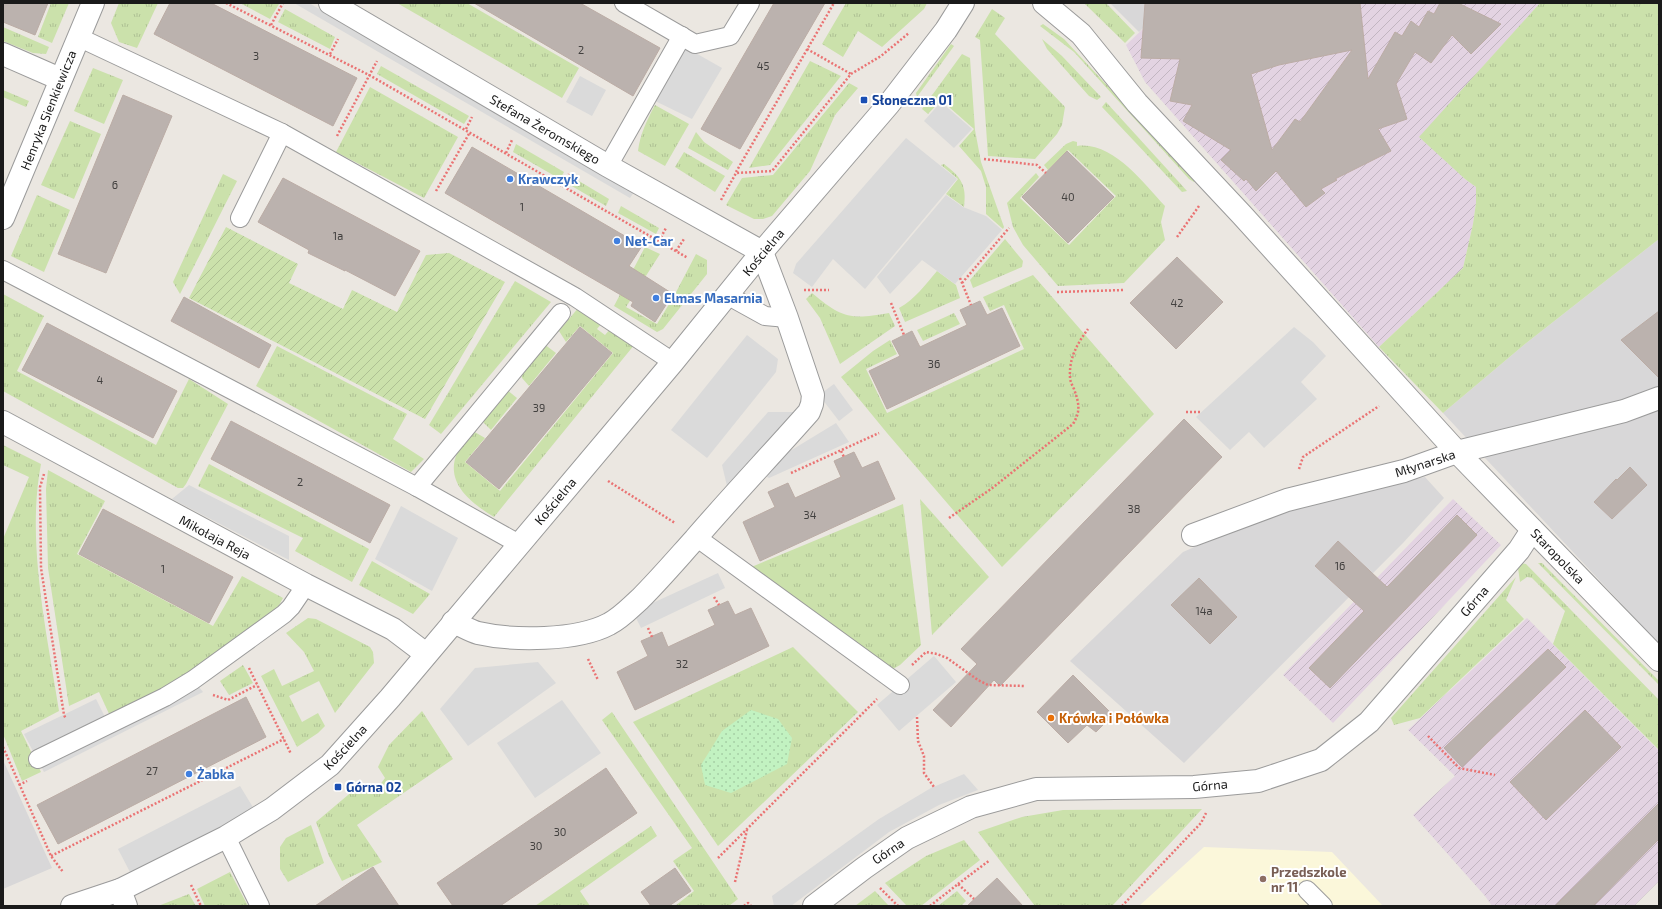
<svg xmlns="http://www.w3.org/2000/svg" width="1662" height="909" viewBox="0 0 1662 909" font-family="'Exo 2',sans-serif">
<defs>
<pattern id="industrial-furrows" width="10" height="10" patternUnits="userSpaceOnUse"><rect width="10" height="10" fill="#e3d3e2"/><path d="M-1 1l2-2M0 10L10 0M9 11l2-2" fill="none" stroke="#c2b5c1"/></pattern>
<pattern id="grass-tufts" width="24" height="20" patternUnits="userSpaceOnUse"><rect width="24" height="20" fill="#cbe1ab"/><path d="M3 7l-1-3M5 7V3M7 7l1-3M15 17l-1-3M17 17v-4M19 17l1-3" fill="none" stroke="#aec093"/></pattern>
<pattern id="park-dots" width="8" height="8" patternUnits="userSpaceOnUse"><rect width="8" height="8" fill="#c2f2c1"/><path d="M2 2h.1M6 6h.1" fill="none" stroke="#a6cfa5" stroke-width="1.8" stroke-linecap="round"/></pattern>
<pattern id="garden-furrows" width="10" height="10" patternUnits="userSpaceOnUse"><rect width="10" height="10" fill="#cbe1ab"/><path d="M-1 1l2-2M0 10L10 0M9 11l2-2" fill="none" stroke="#aec093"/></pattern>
</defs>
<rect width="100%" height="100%" fill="#ebe7e1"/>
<g fill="#d8d7d8">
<polygon points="1110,3 1169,3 1139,32"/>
<polygon points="1659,239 1659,644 1443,413 1525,344"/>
<polygon points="1425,477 1444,498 1403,543 1184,763 1070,661 1183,552 1272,513"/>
<polygon points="3,760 52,868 3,889"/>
</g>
<g fill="url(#industrial-furrows)">
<polygon points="1170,3 1540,3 1420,137 1465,179 1476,187 1476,203 1473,224 1463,268 1379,347 1145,82 1126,45"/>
<polygon points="1453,499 1501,545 1333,723 1283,675"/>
<polygon points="1527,618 1659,751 1659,881 1634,906 1492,906 1485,896 1413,815 1455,776 1408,730"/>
</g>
<polygon fill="#fbf7da" points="1204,847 1332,852 1383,906 1139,906"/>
<g fill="url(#grass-tufts)">
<polygon points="51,3 69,3 52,43 38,37"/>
<polygon points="119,3 158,3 137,48 119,42 111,23"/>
<polygon points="240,3 276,3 279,4 270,19"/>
<polygon points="397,3 467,3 579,68 562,98"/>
<polygon points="846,3 927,3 924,9 882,47 858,31 843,57 822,44"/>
<polygon points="1084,3 1106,3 1135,33 1125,43"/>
<polygon points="1540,3 1659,3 1659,239 1525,344 1443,413 1379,347 1463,268 1473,224 1476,203 1476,187 1465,179 1419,137"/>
<polygon points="285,9 335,37 330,49 278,22"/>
<polygon points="992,9 1005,18 995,34 1065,107 1062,125 1057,134 1035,159 988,156 980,40 975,37"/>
<polygon points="1043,24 1064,39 1195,180 1194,182 1189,179 1074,52 1040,26"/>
<polygon points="3,27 49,47 46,54 33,53 3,41"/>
<polygon points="1042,39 1062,56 1101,97 1097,100 1089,96 1047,49"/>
<polygon points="951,44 954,46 917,97 916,93"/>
<polygon points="962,54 970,58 975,130 981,162 1004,227 1003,229 986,214 986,187 981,171 959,146 974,129 941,100 928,114 922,109"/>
<polygon points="810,61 841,76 770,165 749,168"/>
<polygon points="381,66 469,116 464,124 377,74"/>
<polygon points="93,68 123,80 104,124 74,111"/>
<polygon points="849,83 858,88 835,115 810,171 772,216 763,219 754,219 726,205 742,178 773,175"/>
<polygon points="370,87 458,137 424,198 336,152"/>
<polygon points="3,90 29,101 26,107 3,97"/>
<polygon points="1106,102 1187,191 1182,192 1102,107"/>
<path d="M 655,105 L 689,124 L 665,166 L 638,151 C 640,134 647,120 655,105 Z"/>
<polygon points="70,121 101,134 74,199 41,185"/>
<polygon points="696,132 704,142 733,162 728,170 688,148"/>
<path d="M 1073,141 L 1077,142 L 1077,146 C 1113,141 1143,183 1165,206 L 1161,222 L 1165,240 L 1124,283 L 1058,286 L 1023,245 L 1013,227 L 1007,203 L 1036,173 L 1039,177 L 1020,198 L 1069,245 L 1116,196 L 1068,150 L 1048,170 L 1044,165 L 1066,144 Z"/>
<polygon points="516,144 564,172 560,179 513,152"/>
<polygon points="684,152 725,176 715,192 675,167"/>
<path d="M 944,164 C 961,177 967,185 964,207 L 946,194 L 958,179 L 941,165 Z"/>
<polygon points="223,174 237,181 180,294 173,282"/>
<polygon points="574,178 609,199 606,206 570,185"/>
<polygon points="37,195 70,210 44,272 11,256"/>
<polygon points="621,206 659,228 656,234 618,213"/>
<polygon points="1005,239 1023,261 1022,267 973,288 970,280"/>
<polygon points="645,247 660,254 626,307 657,324 674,296 696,254 707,260 707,274 663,329 657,332 614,306"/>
<path d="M 937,271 L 956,285 L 960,298 L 905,322 L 899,308 C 915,299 925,285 937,271 Z"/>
<polygon points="1033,275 1154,414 1002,567 887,433 841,377 873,351 890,340 897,354 866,369 887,413 1024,349 1004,305 990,311 983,297"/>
<polygon points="515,281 551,302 441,434 429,425"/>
<path d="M 812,293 C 842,318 850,320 889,313 L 895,326 L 840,364 L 820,318 L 806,299 Z"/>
<polygon points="3,294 44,316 17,371 156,445 189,379 228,404 186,484 183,488 178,488 3,391"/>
<path d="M 579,307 L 602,323 L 597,329 L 605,335 L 611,328 L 635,344 L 494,517 C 471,503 443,482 458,451 C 462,444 468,437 473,431 L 485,438 L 465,462 L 500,491 L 613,353 L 580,326 L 566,342 L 559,331 Z"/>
<polygon points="954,313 960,324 923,341 917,330"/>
<polygon points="544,344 556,353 529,386 522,378 521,373"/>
<polygon points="277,346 407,414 393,439 424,459 411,472 256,386"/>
<polygon points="507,390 517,398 491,430 482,421"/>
<path d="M 3,445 L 41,464 C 26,542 47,633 59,711 L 21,731 L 41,772 L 22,781 L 3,734 L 3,539 L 29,477 L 3,465 Z"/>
<polygon points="209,464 369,549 352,582 295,551 303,538 198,486"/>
<polygon points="48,470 105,501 77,554 213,626 242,576 283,598 277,609 184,676 110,716 99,692 69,706 48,568 46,489"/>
<polygon points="920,499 989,577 932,635"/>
<polygon points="903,504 921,645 900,665 893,669 887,666 749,568"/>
<polygon points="372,561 430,594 413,614 359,585"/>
<polygon points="1520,563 1526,564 1659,700 1659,750 1553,644 1565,611 1532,578 1527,577 1520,582 1518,568"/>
<polygon points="1538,563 1542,563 1659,681 1659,685"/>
<polygon points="1516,577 1506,600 1524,619 1420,718 1394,725 1391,718"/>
<polygon points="308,618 316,619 370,647 373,652 374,663 335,713 319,681 289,696 302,722 318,713 325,726 318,733 297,747 261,676 274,669 282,686 314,671 304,652 286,633"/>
<polygon points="793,647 858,712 718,846 633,722"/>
<polygon points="243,665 253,683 229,695 220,681"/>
<polygon points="422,711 453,759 357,825 382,862 342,881 329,856 316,822 361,784 373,794 385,778 378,767 389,745"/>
<polygon points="612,712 738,899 729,906 675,906 694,891 673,861 692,848 602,720"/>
<polygon points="1202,809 1112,906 1035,906 978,832 1022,817 1063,810"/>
<polygon points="311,825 324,863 288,882 280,869 280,847 286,838"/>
<polygon points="651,826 657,836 580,891 590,906 535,906"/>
<polygon points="964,840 980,860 921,906 907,906 885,883 926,856"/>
<polygon points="230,872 248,906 205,906 197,889"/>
<polygon points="875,891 889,906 855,906"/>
<polygon points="957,891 966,901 961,906 938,906"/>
<polygon points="189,894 196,906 158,906"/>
</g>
<polygon fill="url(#park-dots)" points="751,710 778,719 792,738 787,764 731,793 705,785 701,765 722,731"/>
<polygon fill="url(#garden-furrows)" points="226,227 298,264 289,283 343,309 352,290 397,312 426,255 449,253 505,282 425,419 189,298"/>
<g fill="#dadada">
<polygon points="294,3 309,3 634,192 630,198"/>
<polygon points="678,43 722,68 692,119 647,97"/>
<polygon points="580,76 606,90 592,116 566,102"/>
<polygon points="941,102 972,129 954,148 924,121"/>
<polygon points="906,138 957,179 865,289 833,259 812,287 793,273 796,264"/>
<polygon points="946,195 963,207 986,216 1002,230 955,284 922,260 890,294 877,277"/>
<polygon points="1294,327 1313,342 1326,356 1301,382 1317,399 1264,448 1249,432 1230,450 1196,417"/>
<polygon points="747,335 778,359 776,372 707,458 671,430"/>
<polygon points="834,384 853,410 839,421 819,395"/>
<polygon points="768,412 794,412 727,486 722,465"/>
<polygon points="836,423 849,442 769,478 757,471"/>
<polygon points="189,485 289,536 289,560 172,499"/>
<polygon points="401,506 458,538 432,591 375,559"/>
<polygon points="718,573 725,588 641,628 633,612"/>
<polygon points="934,656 956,682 899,731 877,705"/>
<polygon points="538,662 556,683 468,746 440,709 475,668"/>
<polygon points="193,680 203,692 44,772 24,734 96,699 109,725"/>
<polygon points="562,700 601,753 535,798 497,743"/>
<polygon points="964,774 978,790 939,805 889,832 791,906 774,906 772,896 879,819 931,788"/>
<polygon points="240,786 254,809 194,842 131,874 118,849"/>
</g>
<g fill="#bbb2ae" stroke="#bbaca5" fill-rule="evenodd">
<polygon points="3,3 48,3 35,35 3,22"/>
<polygon points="170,3 211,3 357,78 333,126 154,34"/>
<polygon points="474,3 580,3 660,48 633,96"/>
<polygon points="774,3 825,3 740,149 701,129"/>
<path d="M 1145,3 L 1360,3 L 1368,79 L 1395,32 L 1402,36 L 1411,21 L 1419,27 L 1428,11 L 1434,14 L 1440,3 L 1458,3 L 1501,24 L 1471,54 L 1452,35 L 1431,63 L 1415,52 L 1396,84 L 1407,119 L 1378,129 L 1391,151 L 1335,179 L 1337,180 L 1321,189 L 1325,193 L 1306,207 L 1276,171 L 1256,191 L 1246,179 L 1244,181 L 1221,160 L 1231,150 L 1183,121 L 1192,105 L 1170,101 L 1180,59 L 1141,58 ZM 1352,50 L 1300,122 L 1295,119 L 1272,150 L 1251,74 L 1279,65 Z"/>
<polygon points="123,95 172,116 106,273 58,254"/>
<polygon points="472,147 642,246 629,266 673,294 655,322 631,306 633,302 445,193"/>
<polygon points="1067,151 1114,197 1068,243 1022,197"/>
<polygon points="283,178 420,251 395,296 345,270 345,271 308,253 309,250 258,222"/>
<polygon points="1177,257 1223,302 1176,349 1130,303"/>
<polygon points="184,297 271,345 259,368 171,321"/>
<polygon points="980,301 987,315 1002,308 1020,346 887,409 869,371 900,356 892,341 912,331 920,347 967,325 960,310"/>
<polygon points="1659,311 1659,378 1621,340"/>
<polygon points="47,323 177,391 153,438 22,370"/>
<polygon points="580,327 612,353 499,489 466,462"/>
<polygon points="1184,419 1222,457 1000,686 994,680 951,727 933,710 977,664 961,649"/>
<polygon points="231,421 390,505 370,543 211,459"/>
<polygon points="854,452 862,468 878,461 895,499 760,561 743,522 775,507 768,492 788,483 795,498 841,477 834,461"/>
<polygon points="1630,467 1647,485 1612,519 1594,502 1616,479 1617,480"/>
<polygon points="103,509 233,577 209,623 79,554"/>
<polygon points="1457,515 1477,535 1330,688 1309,668 1364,611 1315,566 1338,541 1387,587"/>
<polygon points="1199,578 1237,617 1210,644 1171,605"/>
<polygon points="728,601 735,615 751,608 769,646 635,710 617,672 648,656 641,641 662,632 668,647 715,625 708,610"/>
<polygon points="1548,649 1566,667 1462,767 1444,748"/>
<polygon points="1073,675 1113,715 1096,732 1087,725 1068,743 1037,712"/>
<polygon points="246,697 266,737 58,844 37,805"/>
<polygon points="1585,710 1621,747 1546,820 1510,782"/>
<polygon points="606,768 637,813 500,906 453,906 437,883"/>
<polygon points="1659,803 1659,839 1593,906 1555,906"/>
<polygon points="373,867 399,906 315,906"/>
<polygon points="675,868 691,891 669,906 651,906 641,892"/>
<polygon points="997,878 1023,906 967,906"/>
</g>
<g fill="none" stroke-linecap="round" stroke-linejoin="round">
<g stroke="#9b9b9b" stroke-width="20">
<g id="service">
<polyline points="624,3 695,44 730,36 750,3"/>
<polyline points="78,37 282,133 575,297 673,362"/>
<polyline points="608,166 682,36"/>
<polyline points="240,218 282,133"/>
<polyline points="3,270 417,487 519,544"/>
<polyline points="727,295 765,316 787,318"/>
<polyline points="417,487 561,313"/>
<polyline points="696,537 900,685"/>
<polyline points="38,759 165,697 193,680 284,614 291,607 306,585"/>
<polyline points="226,837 260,906"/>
<polyline points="1307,890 1323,906"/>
</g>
</g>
<g stroke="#9b9b9b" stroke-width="24">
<g id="minor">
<path d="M 330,3 L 608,166 L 762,252 L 787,318 L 813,395 L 812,404 L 809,412 C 771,455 732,496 695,539 C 677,559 659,580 640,599 C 630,608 621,618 609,624 C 577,641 513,641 478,633 C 470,631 461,625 453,622"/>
<polyline points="1044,3 1081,34 1137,103 1242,215 1457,452 1659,660"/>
<polyline points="3,54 60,79"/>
<polyline points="3,218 93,3"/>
<polyline points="3,422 306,585 393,629 426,654"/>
<polyline points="1193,535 1287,500 1404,471 1457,452 1624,411 1659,398"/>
<polyline points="120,890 126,906"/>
<polyline points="814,906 864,868 907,838 971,807 1036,789 1194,787 1258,781 1321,760 1369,722 1519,550 1532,530"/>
</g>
</g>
<g stroke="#9b9b9b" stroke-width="24">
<polyline id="tertiary" points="72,906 120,890 226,837 272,809 330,765 390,698 673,362 762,252 889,104 946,30 963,3"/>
</g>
<g stroke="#ea7373" stroke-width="2.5" stroke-dasharray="2 2" stroke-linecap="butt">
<polyline points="226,3 369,75 688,258"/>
<polyline points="271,25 283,3"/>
<polyline points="807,49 851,74"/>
<polyline points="330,54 338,39"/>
<polyline points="466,129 472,117"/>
<polyline points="337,136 377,61"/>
<polyline points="506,153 512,140"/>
<polyline points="984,159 1037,165 1046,173"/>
<polyline points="736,172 834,3"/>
<polyline points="563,185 569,174"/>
<polyline points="436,191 470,132"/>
<polyline points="721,200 736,173 772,171 851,74 881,56 909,33"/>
<polyline points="1177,237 1199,206"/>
<polyline points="659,241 666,228"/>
<polyline points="676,251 684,239"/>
<polyline points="960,278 971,305"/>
<polyline points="962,283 1009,228"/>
<polyline points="804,290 829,290"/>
<polyline points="1057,292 1125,290"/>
<polyline points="891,303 904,335"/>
<polyline points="1186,412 1201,412"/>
<polyline points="841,451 844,457"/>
<polyline points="1299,469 1303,457 1379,406"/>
<polyline points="791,473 879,433"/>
<polyline points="44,474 40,487 41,568 64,715 66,719"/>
<polyline points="608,481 675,523"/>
<path d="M 949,518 L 991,489 L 1073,424 C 1081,411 1079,403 1074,389 C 1072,385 1070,381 1070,377 C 1069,358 1077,344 1088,329"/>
<polyline points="714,597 719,605"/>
<polyline points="648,628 652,637"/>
<polyline points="588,659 598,680"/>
<polyline points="912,665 926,652 937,654 947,658 978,680 988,685 1025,686"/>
<polyline points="249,668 291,754"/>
<polyline points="213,695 228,700 257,685"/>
<polyline points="917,717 918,741 924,756 924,773 934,787"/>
<polyline points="1428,736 1459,768 1495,775"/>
<polyline points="3,747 51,856 63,872"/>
<polyline points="19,785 27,781"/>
<polyline points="51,856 284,739"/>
<polyline points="718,858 877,699"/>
<polyline points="735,882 747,830"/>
<polyline points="958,884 990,860"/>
<polyline points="191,885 201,906"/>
<polyline points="880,888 898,906"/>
<polyline points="744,906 748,903 751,906"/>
<polyline points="930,906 958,884 974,899"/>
<polyline points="1122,906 1201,823 1206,813"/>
</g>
<use href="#service" stroke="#fff" stroke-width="18"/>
<use href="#minor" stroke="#fff" stroke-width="22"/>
<use href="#tertiary" stroke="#fff" stroke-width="22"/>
</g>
<g fill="#1a4fb4" stroke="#fff" stroke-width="1.5">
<rect x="860" y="96" width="8" height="8" rx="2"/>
<rect x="334" y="783" width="8" height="8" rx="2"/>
</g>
<g fill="#3f7fe0" stroke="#fff" stroke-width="1.5">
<circle cx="510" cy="179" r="4"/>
<circle cx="617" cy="241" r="4"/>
<circle cx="656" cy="298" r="4"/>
<circle cx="189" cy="774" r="4"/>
</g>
<circle fill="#e8710a" stroke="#fff" stroke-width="1.5" cx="1051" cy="718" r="4"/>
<circle fill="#8d6e63" stroke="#fff" stroke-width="1.5" cx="1263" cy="879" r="4"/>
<g text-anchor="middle" stroke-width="4" stroke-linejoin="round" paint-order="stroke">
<g font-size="11" fill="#42403f">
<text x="581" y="54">2</text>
<text x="256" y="60">3</text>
<text x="763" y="70">45</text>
<text x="115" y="189">6</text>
<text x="1068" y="201">40</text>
<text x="522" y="211">1</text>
<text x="338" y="240">1a</text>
<text x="1177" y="307">42</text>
<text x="934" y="368">36</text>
<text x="100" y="384">4</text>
<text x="539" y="412">39</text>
<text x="300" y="486">2</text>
<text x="1134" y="513">38</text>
<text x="810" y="519">34</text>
<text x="1340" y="570">16</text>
<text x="163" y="573">1</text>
<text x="1204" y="615">14a</text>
<text x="682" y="668">32</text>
<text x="152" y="775">27</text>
<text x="560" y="836">30</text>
<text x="536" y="850">30</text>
</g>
<g font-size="13" font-weight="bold" fill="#164399" stroke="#fff" text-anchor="start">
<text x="872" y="105">Słoneczna 01</text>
<text x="346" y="792">Górna 02</text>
</g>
<g font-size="13" fill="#1a1a1a" stroke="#fff">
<text transform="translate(48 110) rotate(-68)" y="5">Henryka Sienkiewicza</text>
<text transform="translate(545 129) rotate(30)" y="5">Stefana Żeromskiego</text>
<text transform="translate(763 252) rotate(-50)" y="5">Kościelna</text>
<text transform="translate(1425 463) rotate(-18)" y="5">Młynarska</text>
<text transform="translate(555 501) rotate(-50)" y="5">Kościelna</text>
<text transform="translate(215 537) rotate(28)" y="5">Mikołaja Reja</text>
<text transform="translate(1558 556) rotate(46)" y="5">Staropolska</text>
<text transform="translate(1474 601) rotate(-49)" y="5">Górna</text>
<text transform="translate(345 747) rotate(-47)" y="5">Kościelna</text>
<text transform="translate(1210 785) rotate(-5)" y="5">Górna</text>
<text transform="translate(888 851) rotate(-34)" y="5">Górna</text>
</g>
<g font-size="13" font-weight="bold" fill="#366cbe" stroke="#fff" text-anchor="start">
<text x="518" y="184">Krawczyk</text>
<text x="625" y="246">Net-Car</text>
<text x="664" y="303">Elmas Masarnia</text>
<text x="197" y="779">Żabka</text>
</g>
<g font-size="13" font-weight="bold" fill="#c56008" stroke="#fff" text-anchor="start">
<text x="1059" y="723">Krówka i Połówka</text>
</g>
<g font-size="13" font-weight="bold" fill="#785e54" stroke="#fff" text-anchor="start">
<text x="1271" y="877">Przedszkole<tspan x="1271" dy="15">nr 11</tspan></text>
</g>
</g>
<rect width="1662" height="909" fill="none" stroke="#1a1a1a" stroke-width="8"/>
</svg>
